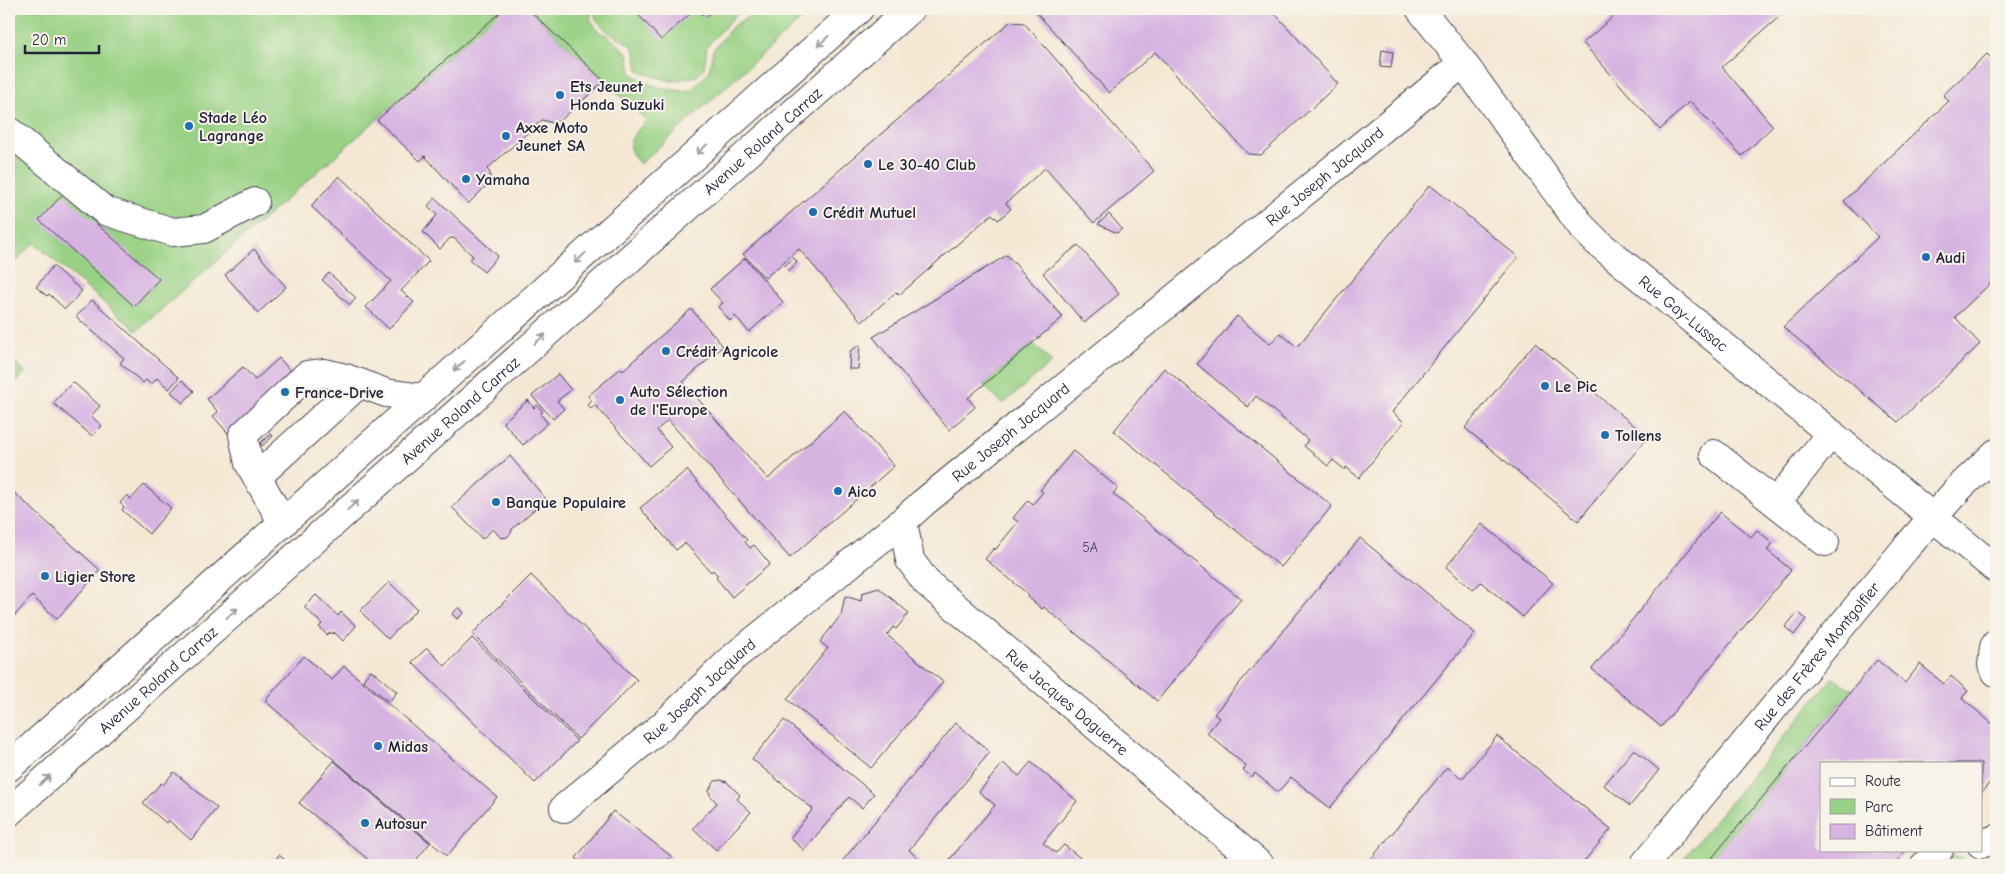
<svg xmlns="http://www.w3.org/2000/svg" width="2005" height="874" viewBox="0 0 2005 874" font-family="'Comic Neue',sans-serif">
<rect width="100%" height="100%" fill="#f7f3e8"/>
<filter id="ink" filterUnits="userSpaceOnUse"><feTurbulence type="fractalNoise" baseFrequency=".02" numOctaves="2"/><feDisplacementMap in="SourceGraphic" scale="10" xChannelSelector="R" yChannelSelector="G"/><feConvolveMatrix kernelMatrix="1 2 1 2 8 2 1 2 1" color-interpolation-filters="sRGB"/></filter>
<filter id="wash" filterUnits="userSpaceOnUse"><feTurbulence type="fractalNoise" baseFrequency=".0096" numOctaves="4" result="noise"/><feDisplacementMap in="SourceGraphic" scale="20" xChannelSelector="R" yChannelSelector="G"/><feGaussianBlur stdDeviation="1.12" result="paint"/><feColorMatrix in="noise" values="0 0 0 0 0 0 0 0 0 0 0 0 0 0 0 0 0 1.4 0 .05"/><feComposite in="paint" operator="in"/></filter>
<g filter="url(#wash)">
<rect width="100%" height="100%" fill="#f4e8d4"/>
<g fill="#98d184" stroke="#5d7a60">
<polygon points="9,9 502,9 137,331 34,243 9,268"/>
<path d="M 528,9 L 593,9 L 590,19 L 600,33 L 607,35 L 628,53 L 631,73 C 650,87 669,92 691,90 L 709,72 L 713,50 L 733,26 L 762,9 L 813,9 L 640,164 C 621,143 632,139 646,120 Z"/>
<polygon points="597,9 638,9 636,11 689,14 684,9 697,9 705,17 714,9 741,9 707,46 704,68 697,76 672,81 643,73 638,69 635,52 632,46 607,31 595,18"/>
<polygon points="1033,343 1052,362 1003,404 983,385"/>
<polygon points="9,356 25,372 9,390"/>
<polygon points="1832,678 1852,689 1706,865 1694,865 1685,857"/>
<polygon points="1952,855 1962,858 1973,865 1939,865 1945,858"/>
</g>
<g id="blocks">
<g fill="#d7b3e2">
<polygon points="504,9 528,9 604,81 561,120 553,123 542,120 487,169 490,173 490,182 468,204 425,156 420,161 377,120"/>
<polygon points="638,9 684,9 690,14 661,40 635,11"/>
<polygon points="697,9 714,9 705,17"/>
<polygon points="1037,9 1271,9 1338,84 1261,155 1248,154 1155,52 1109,93 1035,11"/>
<polygon points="1622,9 1788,9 1722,67 1773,126 1742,156 1690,101 1660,130 1583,43"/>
<polygon points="1010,22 1011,23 1013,22 1024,23 1154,171 1094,223 1045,168 1006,203 1011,209 998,220 992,214 899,295 896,292 862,322 799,249 765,278 743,254"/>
<polygon points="1382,50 1393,52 1391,68 1380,67"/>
<polygon points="1987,54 1992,59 1996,56 1996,278 1955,317 1980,344 1898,422 1783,327 1878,237 1844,201 1949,101 1943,95"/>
<polygon points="339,176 429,261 401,291 414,302 389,329 366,307 391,281 311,206"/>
<polygon points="1430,185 1518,257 1392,412 1404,422 1359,478 1346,467 1345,470 1333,460 1328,466 1304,446 1308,440 1256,396 1248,407 1197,364 1237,316 1270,344 1280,333 1297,347"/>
<polygon points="63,194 159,279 134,306 39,220"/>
<polygon points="435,198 498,256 484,272 470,260 473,256 454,238 450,238 440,249 423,232 437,215 428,206"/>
<polygon points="1109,214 1122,229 1117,233 1098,224"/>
<polygon points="1078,245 1119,294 1084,323 1043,273"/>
<polygon points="254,249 286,287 258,313 225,275"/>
<polygon points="1007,255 1063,317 968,398 975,407 949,430 873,337"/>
<polygon points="745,258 783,302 749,332 735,316 730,321 718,307 723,303 710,289"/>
<polygon points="794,258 797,262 789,271 784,266"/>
<polygon points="53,266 82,291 65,309 49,294 47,296 36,287"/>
<polygon points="329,273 356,298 350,305 322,280"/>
<polygon points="92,300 179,378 169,389 157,378 151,385 146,380 143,383 120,363 124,358 76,317"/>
<polygon points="691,309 723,346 683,382 768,479 845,411 894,466 790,558 668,420 657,430 671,447 649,466 595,405 591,409 588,405 592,401 588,396 621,368 623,370"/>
<polygon points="1535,343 1648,437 1578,521 1465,428"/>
<polygon points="860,345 858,369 849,369 850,351"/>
<polygon points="279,358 294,375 232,438 213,416 218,412 207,399 243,367 255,380"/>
<polygon points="1164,368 1332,506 1281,567 1114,431"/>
<polygon points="558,374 571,390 557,401 564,409 553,419 532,396"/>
<polygon points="182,380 194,391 183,403 171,392"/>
<polygon points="73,382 100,406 91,416 102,426 92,436 53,403"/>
<polygon points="528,400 534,408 537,405 543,412 540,414 548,423 523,445 503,422"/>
<polygon points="271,434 273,436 262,446 260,443"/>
<polygon points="1073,451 1118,488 1113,494 1241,599 1157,701 1044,607 1042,609 1027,596 1028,594 985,559 994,548 995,550 1018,522 1013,518 1028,500 1033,504 1043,492 1040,490"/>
<polygon points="510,456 546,499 511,530 512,532 507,537 501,538 493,529 482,539 452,507"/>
<polygon points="687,470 747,540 745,542 750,548 754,545 770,564 732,597 716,578 718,576 713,570 711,572 685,543 676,550 640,508"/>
<polygon points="144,485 171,508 149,534 122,510 124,507 120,503 127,495 131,499"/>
<polygon points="9,488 100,570 57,619 32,596 9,622"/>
<polygon points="1720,512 1751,537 1757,530 1773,543 1767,550 1791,570 1661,727 1592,669"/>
<polygon points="1482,524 1553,583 1523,617 1481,582 1473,590 1446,567"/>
<polygon points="1360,538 1475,633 1330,808 1291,777 1278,792 1255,773 1252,777 1243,770 1246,766 1207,733 1219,718 1214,714"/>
<polygon points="531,575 637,680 578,739 472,634"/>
<polygon points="389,582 417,609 388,639 360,611"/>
<polygon points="879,588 909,613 896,629 893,627 887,635 943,682 871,768 787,699 828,648 820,642 841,615 845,596 861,601 862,593"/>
<polygon points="316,595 338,616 341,612 356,626 343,641 334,632 333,634 330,632 327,635 319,627 322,624 304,607"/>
<polygon points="459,607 464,613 457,619 452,614"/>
<polygon points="1798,612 1806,619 1794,635 1785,627"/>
<polygon points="472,638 577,741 535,783 412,662 427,648 445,666"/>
<polygon points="304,656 332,680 344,666 497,797 447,856 265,701"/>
<polygon points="1877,660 1905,683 1920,664 1944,684 1951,676 1968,691 1962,698 1996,727 1996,775 1981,793 1981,763 1821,763 1821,850 1906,850 1893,865 1706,865"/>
<polygon points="371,670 397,692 389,702 363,680"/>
<polygon points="784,720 874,794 862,808 849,797 804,850 790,838 813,809 752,759"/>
<polygon points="956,723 990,752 909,850 926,865 839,865"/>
<polygon points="1497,736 1611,829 1581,865 1366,865 1447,767 1462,779"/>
<polygon points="1634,749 1659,770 1630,806 1604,785"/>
<polygon points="334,761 430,843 412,865 375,865 299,803"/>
<polygon points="1031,762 1077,801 1043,843 1056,853 1064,845 1089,865 945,865 995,805 979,792 1003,763 1019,776"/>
<polygon points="174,772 217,808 191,840 168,820 166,823 143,803 161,783 163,785"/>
<polygon points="721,780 727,782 740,795 737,799 751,812 716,850 693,828 717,803 710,795 709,790 715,781"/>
<polygon points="613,811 671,856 665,863 668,865 585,865 576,858"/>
<polygon points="279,855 291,865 271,865"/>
</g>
</g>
</g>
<g filter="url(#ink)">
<use href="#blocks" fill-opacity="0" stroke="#424052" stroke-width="1"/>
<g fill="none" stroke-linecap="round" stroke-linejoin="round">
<g stroke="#424052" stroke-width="30">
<g id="minor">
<polyline points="9,131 105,211 173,232 204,229 255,202"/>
<polyline points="1714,454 1825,542"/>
<polyline points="257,477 360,383"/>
<polyline points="1776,503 1831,433"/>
<path id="s1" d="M 903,521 L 910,560 L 926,582 L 1260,865"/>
<polyline points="283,523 249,463 243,435 307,375 325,373 346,378 386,393 423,398"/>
<polyline points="1996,644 1994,647 1992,665 1996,672"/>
<path id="s2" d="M 564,808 L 662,726 L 735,656 L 903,521 L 923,503 L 1463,63"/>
<polyline points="1981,844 1996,839"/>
<path id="s3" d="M 1644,865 L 1905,549 L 1959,488 L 1996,453"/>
<polyline points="1925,865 1939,850"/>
</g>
</g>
<g stroke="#424052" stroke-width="30">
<g id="major">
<path id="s4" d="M 1420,9 L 1463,63 L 1582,227 L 1597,242 L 1996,569"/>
<polyline points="9,767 859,9"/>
<path id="s5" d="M 9,812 L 910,9"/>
</g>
</g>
<use href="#minor" stroke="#fff" stroke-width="28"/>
<use href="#major" stroke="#fff" stroke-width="28"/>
</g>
<defs><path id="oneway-shaft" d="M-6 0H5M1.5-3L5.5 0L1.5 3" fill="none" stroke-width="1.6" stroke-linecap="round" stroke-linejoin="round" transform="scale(1.25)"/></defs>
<g stroke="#9c9ca7">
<use href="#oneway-shaft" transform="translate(823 41) rotate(138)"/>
<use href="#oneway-shaft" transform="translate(702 149) rotate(138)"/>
<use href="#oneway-shaft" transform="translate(580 258) rotate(138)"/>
<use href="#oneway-shaft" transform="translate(540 339) rotate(-42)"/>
<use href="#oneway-shaft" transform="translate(459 366) rotate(138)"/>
<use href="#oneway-shaft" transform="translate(353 505) rotate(-42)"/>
<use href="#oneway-shaft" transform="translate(232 613) rotate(-42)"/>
<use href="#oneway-shaft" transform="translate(45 780) rotate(-42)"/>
</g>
</g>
<g fill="#1f6fb2" stroke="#f7f3e8" stroke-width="2">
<circle cx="560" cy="95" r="5"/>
<circle cx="189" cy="126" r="5"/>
<circle cx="506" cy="136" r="5"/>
<circle cx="868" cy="164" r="5"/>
<circle cx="466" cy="179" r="5"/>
<circle cx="813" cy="212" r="5"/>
<circle cx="1926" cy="257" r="5"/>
<circle cx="666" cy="351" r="5"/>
<circle cx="1545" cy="386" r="5"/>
<circle cx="285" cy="392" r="5"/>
<circle cx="620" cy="400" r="5"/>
<circle cx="1605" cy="435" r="5"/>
<circle cx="838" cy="491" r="5"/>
<circle cx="496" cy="502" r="5"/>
<circle cx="45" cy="576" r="5"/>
<circle cx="378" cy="746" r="5"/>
<circle cx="365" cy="823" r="5"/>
</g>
<g text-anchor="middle" stroke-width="4" stroke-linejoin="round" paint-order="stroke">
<g font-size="14" fill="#4f4665">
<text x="1090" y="552">5A</text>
</g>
<g font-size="16" font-weight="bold" fill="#22223b" stroke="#f7f3e8" text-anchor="start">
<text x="570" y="92">Ets Jeunet<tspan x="570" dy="18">Honda Suzuki</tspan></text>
<text x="199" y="123">Stade Léo<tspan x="199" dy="18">Lagrange</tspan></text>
<text x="516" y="133">Axxe Moto<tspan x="516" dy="18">Jeunet SA</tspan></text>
<text x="878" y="170">Le 30-40 Club</text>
<text x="476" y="185">Yamaha</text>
<text x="823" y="218">Crédit Mutuel</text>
<text x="1936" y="263">Audi</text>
<text x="676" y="357">Crédit Agricole</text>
<text x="1555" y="392">Le Pic</text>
<text x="630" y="397">Auto Sélection<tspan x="630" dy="18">de l'Europe</tspan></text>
<text x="295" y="398">France-Drive</text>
<text x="1615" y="441">Tollens</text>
<text x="848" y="497">Aico</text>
<text x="506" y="508">Banque Populaire</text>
<text x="55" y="582">Ligier Store</text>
<text x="388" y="752">Midas</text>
<text x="375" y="829">Autosur</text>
</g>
<g font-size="16" fill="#22223b" stroke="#f7f3e8">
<text dy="6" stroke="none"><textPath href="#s5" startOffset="1009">Avenue Roland Carraz</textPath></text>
<text dy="6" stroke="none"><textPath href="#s2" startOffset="989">Rue Joseph Jacquard</textPath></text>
<text dy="6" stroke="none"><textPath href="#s4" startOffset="405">Rue Gay-Lussac</textPath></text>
<text dy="6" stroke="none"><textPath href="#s5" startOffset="604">Avenue Roland Carraz</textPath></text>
<text dy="6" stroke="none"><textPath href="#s2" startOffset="584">Rue Joseph Jacquard</textPath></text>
<text dy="6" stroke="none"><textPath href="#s3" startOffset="271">Rue des Frères Montgolfier</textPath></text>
<text dy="6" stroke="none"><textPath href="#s5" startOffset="199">Avenue Roland Carraz</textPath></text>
<text dy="6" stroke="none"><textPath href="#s2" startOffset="179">Rue Joseph Jacquard</textPath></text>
<text dy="6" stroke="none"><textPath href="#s1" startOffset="252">Rue Jacques Daguerre</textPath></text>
</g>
</g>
<rect width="2005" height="874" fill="none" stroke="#f7f3e8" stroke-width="30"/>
<rect x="1820" y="762" width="162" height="90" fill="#f7f3e8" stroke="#a29fa3"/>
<rect x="1830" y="778" width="25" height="8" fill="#ffffff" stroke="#a29fa3"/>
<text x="1865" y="786" font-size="15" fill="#22223b">Route</text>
<rect x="1830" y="799" width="25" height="15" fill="#98d184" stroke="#a29fa3"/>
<text x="1865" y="812" font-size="15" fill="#22223b">Parc</text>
<rect x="1830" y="824" width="25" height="15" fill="#d7b3e2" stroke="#a29fa3"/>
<text x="1865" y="836" font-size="15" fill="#22223b">Bâtiment</text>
<path d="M25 45v8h74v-8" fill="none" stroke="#22223b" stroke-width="2.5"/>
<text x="32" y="45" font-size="15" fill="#22223b" stroke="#f7f3e8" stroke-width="4" paint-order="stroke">20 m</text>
</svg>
